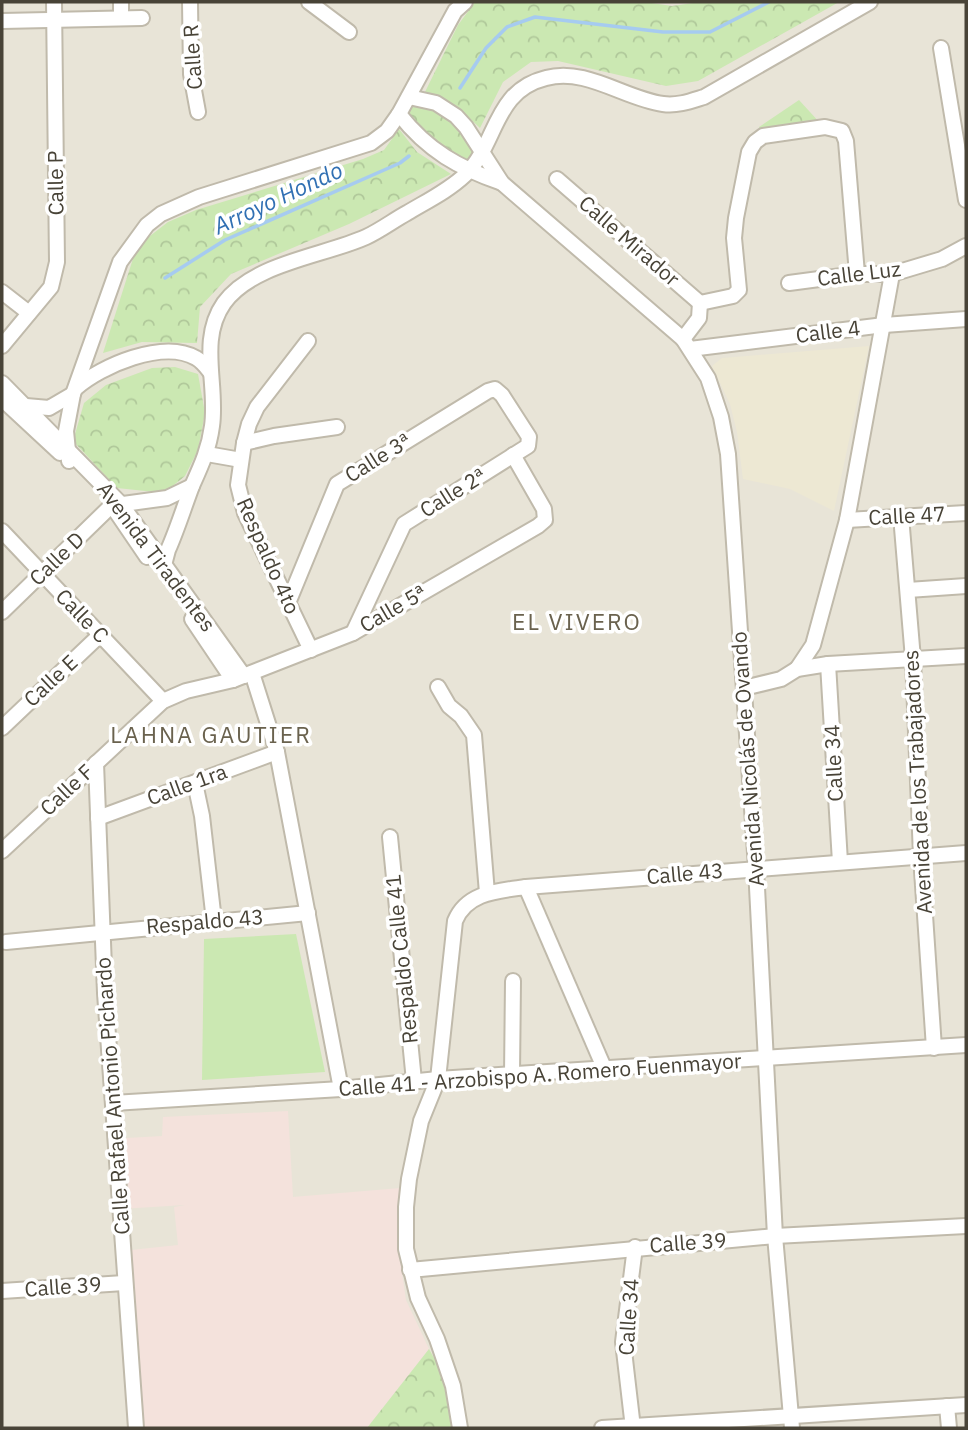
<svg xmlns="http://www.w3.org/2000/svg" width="968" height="1430" viewBox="0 0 968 1430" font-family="'IBM Plex Sans',sans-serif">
<defs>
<pattern id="park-crowns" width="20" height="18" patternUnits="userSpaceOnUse" patternTransform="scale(1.75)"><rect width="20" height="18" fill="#cbe8b2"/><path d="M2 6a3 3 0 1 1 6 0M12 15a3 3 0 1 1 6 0" fill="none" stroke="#b0c89a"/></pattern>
</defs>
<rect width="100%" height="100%" fill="#f4f2e9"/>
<rect fill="#e8e4d7" x="2" y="2" width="964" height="1426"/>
<polygon fill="#ede8d3" points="869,346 834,511 790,489 743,479 737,432 730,404 712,366 722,358"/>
<polygon fill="#f4e2dc" points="288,1111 293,1197 400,1188 401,1266 406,1300 429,1349 367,1428 143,1428 131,1250 178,1245 174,1207 185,1205 120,1209 126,1138 162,1136 163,1117"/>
<g fill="url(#park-crowns)">
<polygon points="475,2 645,2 672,6 700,2 839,2 698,81 666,86 558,61 531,62 503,82 480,128 455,105 424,94 458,25"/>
<polygon points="799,100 821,124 761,131 759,127"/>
<polygon points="413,103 446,114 475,151 465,165 432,146 407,117"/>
<polygon points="399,129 417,152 451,174 349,224 231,274 200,307 197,343 142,342 103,353 137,246 168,222 196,210 363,159 384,150"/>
<polygon points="175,367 198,374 205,413 198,450 185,476 164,493 117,488 73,441 84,403 106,385 152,368"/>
<polygon points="429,1349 442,1372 453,1428 367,1428"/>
</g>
<polygon fill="#cbe8b2" points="296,934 325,1072 202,1080 204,939"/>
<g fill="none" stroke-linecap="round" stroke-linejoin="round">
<g stroke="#a6cbf0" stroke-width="3.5">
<polyline points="460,88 486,48 507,27 535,17 663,32 710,32 769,2"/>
<polyline points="165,278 225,240 400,163 409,156"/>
</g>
<g stroke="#c0baab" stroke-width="18">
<g id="minor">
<polyline points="121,2 121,18"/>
<polyline points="190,2 191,74 198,112"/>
<polyline points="309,2 349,32"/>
<polyline points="2,21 142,18"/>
<polyline points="941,48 966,200"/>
<polyline points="409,97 436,103 456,116 466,127 502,183 683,339 708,378 721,417 728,454 756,868 775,1236 792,1428"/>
<path d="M 399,114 C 428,151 459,168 502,183"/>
<polyline points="557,179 700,303"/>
<polyline points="789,283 857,274 892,274 942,259 966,246"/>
<polyline points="2,292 29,313"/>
<polyline points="700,303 733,296 739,290 734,238 736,218 749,152 755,142 763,136 825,127 842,131 846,141 857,274"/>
<polyline points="683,339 699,318 700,303"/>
<polyline points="308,341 257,407 249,424 244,443 238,485 245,513 311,650"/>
<polyline points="2,346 51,287 57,262 54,2"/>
<polyline points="690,349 884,325 966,319"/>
<polyline points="2,383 121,504 244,676"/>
<path d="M 76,388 C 101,366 163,339 196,358 C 202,361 207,368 211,373"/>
<polyline points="2,399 60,453"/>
<polyline points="26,406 49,408 73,394"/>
<polyline points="244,443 274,436 337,427"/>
<polyline points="207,454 241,460"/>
<polyline points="69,461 66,431 73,394 120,262 147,225 161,214 199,197 371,143 387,131 399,114 455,11 465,2"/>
<polyline points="116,505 167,498 192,486"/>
<polyline points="115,510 147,557"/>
<polyline points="901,516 913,659 921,856 934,1048"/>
<polyline points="847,520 966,513"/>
<polyline points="2,531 163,701"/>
<path d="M 164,565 L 168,550 C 177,530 184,507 192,486 C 201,466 209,449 212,426 C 218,385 198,340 224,303 C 253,263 324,256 366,237 C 381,230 394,220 407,213 C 427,201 448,191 465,175 C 498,143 493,91 546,78 C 586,67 625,99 663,104 C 678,106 691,101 704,97 L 870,2"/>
<polyline points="908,590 966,586"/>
<polyline points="288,603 337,484 488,391 495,389 502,395 529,437 528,446 404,524 353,633"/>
<polyline points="2,612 112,505"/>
<polyline points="192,619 233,680"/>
<polyline points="828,664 840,862"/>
<polyline points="797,669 813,645 847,520 892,274"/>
<polyline points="252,673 277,752 341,1089"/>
<polyline points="438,687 449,706 461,716 474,735 487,893"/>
<polyline points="744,688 781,679 797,669 828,664 966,656"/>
<polyline points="2,728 100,635"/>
<polyline points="96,763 105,993 136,1428"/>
<polyline points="195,783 202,816 214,921"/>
<polyline points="98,818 277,752"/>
<polyline points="390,837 414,1081"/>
<polyline points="2,851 163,701 186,691 233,680 353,633 538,526 545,520 544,509 513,455"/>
<polyline points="526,887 605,1070"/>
<polyline points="6,942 308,913"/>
<polyline points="512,1075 513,981"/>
<polyline points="113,1103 341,1089 438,1079 966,1045"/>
<polyline points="410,1270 775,1236 966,1226"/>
<polyline points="2,1291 124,1283"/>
<polyline points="947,1406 949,1428"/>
<path d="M 460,1428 L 453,1386 L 437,1339 L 418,1298 L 406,1249 L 406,1207 L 409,1179 L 421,1121 L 438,1079 L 455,921 C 467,892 498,891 526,887 L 966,853"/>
<polyline points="602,1428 966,1405"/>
<polyline points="633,1428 623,1342 635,1247"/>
</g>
</g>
<use href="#minor" stroke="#fff" stroke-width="14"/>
</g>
<g text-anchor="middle" stroke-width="7" stroke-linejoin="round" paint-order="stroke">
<g font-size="21" fill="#484337" stroke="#fff">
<text transform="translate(193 57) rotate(-94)" y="7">Calle R</text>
<text transform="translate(56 183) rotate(-91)" y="7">Calle P</text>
<text transform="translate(629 241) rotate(41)" y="7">Calle Mirador</text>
<text transform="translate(859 274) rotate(-7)" y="7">Calle Luz</text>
<text transform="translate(828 332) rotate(-7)" y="7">Calle 4</text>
<text transform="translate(378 458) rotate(-32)" y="7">Calle 3ª</text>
<text transform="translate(453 493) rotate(-32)" y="7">Calle 2ª</text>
<text transform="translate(907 516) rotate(-3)" y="7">Calle 47</text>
<text transform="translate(268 556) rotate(66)" y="7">Respaldo 4to</text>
<text transform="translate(156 557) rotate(53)" y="7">Avenida Tiradentes</text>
<text transform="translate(57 559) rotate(-44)" y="7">Calle D</text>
<text transform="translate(393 609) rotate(-30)" y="7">Calle 5ª</text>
<text transform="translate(82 616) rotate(46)" y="7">Calle C</text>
<text transform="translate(51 681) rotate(-43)" y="7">Calle E</text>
<text transform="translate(748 759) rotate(-94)" y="7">Avenida Nicolás de Ovando</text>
<text transform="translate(834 763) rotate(-93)" y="7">Calle 34</text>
<text transform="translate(918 782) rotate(-93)" y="7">Avenida de los Trabajadores</text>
<text transform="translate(187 785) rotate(-20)" y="7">Calle 1ra</text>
<text transform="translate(67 790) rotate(-43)" y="7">Calle F</text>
<text transform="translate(685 874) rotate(-5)" y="7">Calle 43</text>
<text transform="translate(205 922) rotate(-5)" y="7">Respaldo 43</text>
<text transform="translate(402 959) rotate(-96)" y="7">Respaldo Calle 41</text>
<text transform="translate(540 1075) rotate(-4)" y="7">Calle 41 - Arzobispo A. Romero Fuenmayor</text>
<text transform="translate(113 1096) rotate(-94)" y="7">Calle Rafael Antonio Pichardo</text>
<text transform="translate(688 1243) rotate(-4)" y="7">Calle 39</text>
<text transform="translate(63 1287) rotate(-4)" y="7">Calle 39</text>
<text transform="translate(629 1317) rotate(-86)" y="7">Calle 34</text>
</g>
<g font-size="23" font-style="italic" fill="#3170b3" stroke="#fff">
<text transform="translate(278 198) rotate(-25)" y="8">Arroyo Hondo</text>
</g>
<g font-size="23" letter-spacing="2" fill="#6a624e" stroke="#fff">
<text x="577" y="630">EL VIVERO</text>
<text x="211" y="743">LAHNA GAUTIER</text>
</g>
</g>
<rect width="968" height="1430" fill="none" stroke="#484337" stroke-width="7"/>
</svg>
